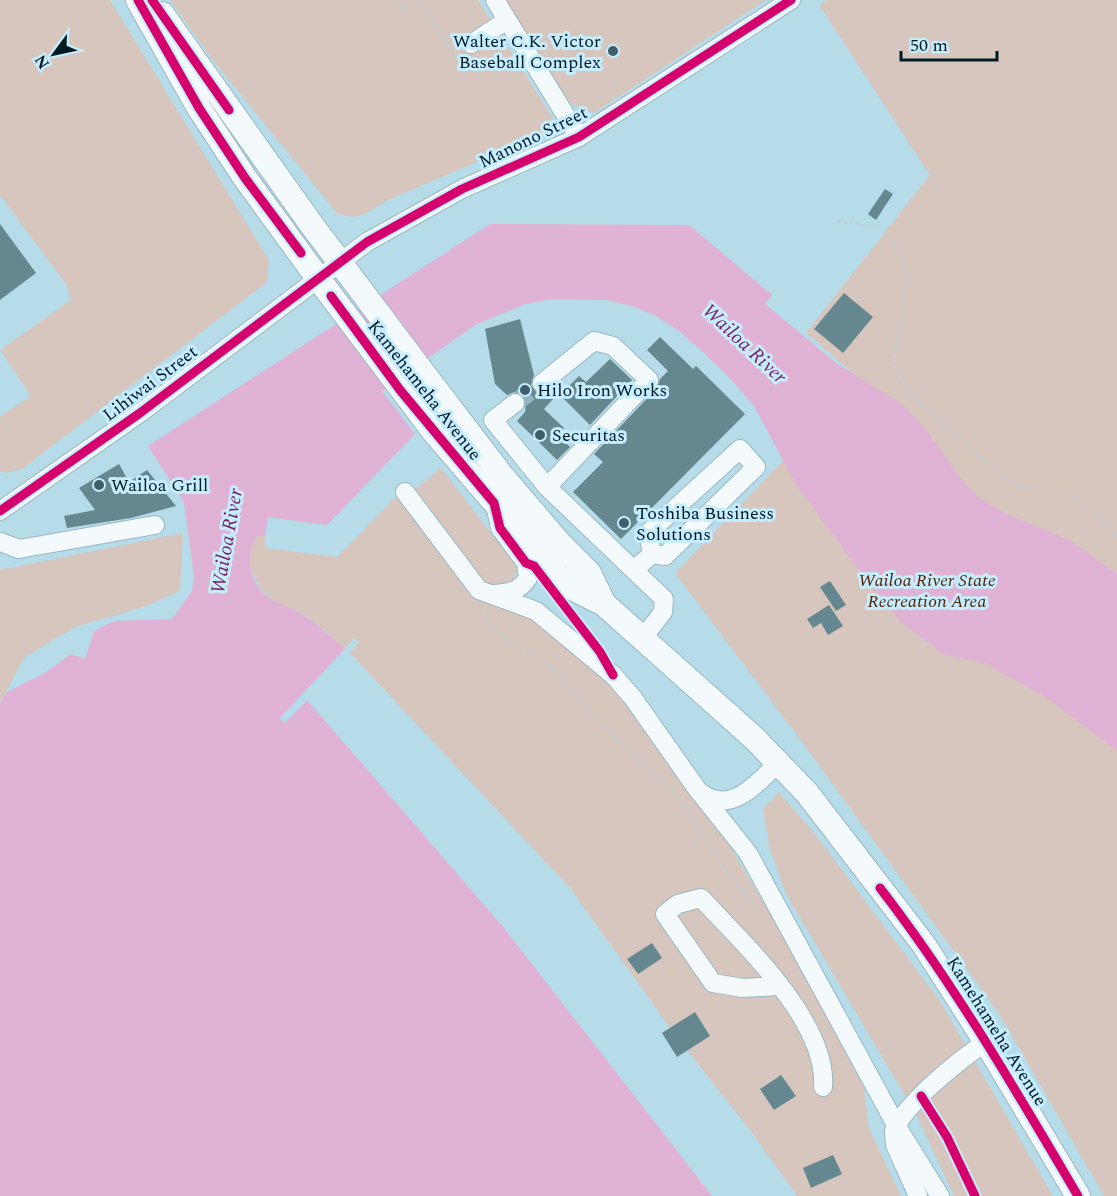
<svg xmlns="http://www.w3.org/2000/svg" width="1117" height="1196" viewBox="0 0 1117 1196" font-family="Spectral,serif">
<rect width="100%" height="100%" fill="#b6dbe9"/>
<g fill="#d6c6be">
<polygon points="0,0 110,0 269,260 267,282 22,469 5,473 0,471 0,417 31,396 0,350 71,300 66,284 0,195"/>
<path d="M 170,0 L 478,0 L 553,118 L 547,132 L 388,200 C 369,211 358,223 337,213 L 211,58 Z"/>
<polygon points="505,0 766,0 594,113 570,103"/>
<polygon points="827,0 1117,0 1117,1196 1104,1196 1000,1015 800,739 675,573 861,380 806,333 930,175 819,5"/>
<path d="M 441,468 L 518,568 L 512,583 L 519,610 L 552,629 L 585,659 L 635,713 L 729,845 L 797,957 L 850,1053 L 864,1088 L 869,1128 L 901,1196 L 797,1196 L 753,1134 L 673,1032 L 570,888 L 350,653 L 359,642 L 354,638 L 345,649 C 331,636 317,623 301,613 C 291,608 277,604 268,596 C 253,583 238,549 260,535 L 265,535 L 265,548 L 337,557 L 395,498 L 418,487 Z"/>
<polygon points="183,533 180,591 146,606 73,628 24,658 0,703 0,570"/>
<polygon points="779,792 816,835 940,1001 1053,1196 954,1196 917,1116 786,894 770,849 763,809"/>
</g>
<path fill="#e0b2d6" d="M 490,224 L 689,225 L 772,295 L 765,304 L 836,363 L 903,405 L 929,433 L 960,478 L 978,497 L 1004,513 L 1071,541 L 1117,574 L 1117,751 L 1047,698 L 985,663 L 943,654 L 901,622 L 862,574 L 797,486 L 754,406 L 729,377 L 702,351 L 679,331 L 656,316 L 632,306 L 606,300 L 552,299 L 525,304 L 475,325 L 382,391 L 415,434 L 327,525 L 268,517 L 265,535 L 256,537 C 244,558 250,586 271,599 C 282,605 294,609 305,616 C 319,626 332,637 345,649 L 280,718 L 285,722 L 307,700 L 504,928 L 712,1196 L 0,1196 L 0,703 L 7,692 L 45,673 L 71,654 L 85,659 L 94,631 L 114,621 L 172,619 L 192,591 L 194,577 L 184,502 L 148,446 Z"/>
<polygon fill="#b6dbe9" points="347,647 347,651 284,718 305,698 309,698 307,700 285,723 280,718"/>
<g fill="#658890">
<polygon points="885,189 893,194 876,220 868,214"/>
<polygon points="0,224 36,273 0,300"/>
<polygon points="844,293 873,317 843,353 814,329"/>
<polygon points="520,319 534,375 531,385 537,393 550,391 555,397 544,409 564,428 558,435 570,447 557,460 517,421 525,412 526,402 523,396 514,392 507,395 495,384 485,329"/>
<polygon points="660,337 693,369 696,366 745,414 621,539 573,492 603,462 594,454 657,388 660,379 668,371 647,350"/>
<polygon points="610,359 632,380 590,425 560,395 579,376 586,382"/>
<polygon points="119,464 129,482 147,470 176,506 131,518 67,528 64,516 95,510 79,488"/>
<polygon points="830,581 846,605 836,611 820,587"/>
<polygon points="829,605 843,626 828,635 821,623 813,628 807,619"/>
<polygon points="652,943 662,958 638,974 627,959"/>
<polygon points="695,1012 710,1036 677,1057 662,1033"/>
<polygon points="781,1075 796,1096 774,1110 760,1089"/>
<polygon points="833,1155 842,1174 811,1188 803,1168"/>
</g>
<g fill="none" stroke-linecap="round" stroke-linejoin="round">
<polyline stroke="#92b4c2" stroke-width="18" stroke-dasharray="18 9" stroke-linecap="butt" points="515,403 542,383"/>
<g stroke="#9ab8c3" stroke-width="20">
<g id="minor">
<polyline points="495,0 579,137"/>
<polyline points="471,44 507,20"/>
<polyline points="542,383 594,341 613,346 649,380 547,487"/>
<polyline points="515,403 493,420 547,487 664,599 663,612 642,639"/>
<polyline points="405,492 479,590 536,611 613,675 633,698 697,789 748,853 896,1125 940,1196"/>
<polyline points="0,511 140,413 367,242 462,189 579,137 791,0"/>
<polyline points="0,542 19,549 155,525"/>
<polyline points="635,569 652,554 665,556 756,467 740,449 648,533 652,554"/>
<path d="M 492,594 C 508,593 519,592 528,578 L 526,563 L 500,528 L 495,504"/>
<path d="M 701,793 C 731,816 758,782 779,762"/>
<path d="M 779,986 L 743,988 L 713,983 L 665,914 L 678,904 L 701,898 C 743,943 828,1022 823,1087"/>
<path d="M 918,1196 L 895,1145 L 894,1130 C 909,1100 958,1061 986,1042"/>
</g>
</g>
<g stroke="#9ab8c3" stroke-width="26">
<g id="major">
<polyline points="138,0 199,108 245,178 317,277 434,432 556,574 574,589 604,604 755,739 807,793 924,945 986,1042 1078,1196"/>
<polyline points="162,14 311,224 424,374 502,476 560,544 589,573 604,604"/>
</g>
</g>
<g stroke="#c4ced3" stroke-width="2" stroke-dasharray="3 3" stroke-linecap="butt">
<polyline points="396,0 405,12"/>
<polyline points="418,0 457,60 463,56"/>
<polyline points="838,221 886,229 907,269 902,323 895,351 895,369 909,393 1006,480 1032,490 1070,494 1092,508 1117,536"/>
<polyline points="484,608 483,611 489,624 503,636 547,664 623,745 673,791 692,816 722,867 758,906"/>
</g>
<use href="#minor" stroke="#f4fafc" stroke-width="18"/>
<use href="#major" stroke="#f4fafc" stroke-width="24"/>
<g stroke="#c5edfd" stroke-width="13">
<g id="cycleway">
<polyline points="138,0 199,108 245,178 301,253"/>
<polyline points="152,0 229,110"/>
<polyline points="331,296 400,390 494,503 500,528 526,563 534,566 600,652 613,675"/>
<polyline points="0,511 140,413 367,242 462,189 579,137 791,0"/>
<path d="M 880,888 C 955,985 1016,1091 1078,1196"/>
<polyline points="921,1096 947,1137 975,1196"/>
</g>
</g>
<use href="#cycleway" stroke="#d6006c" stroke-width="9"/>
</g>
<g fill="#405e69" stroke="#c5edfd" stroke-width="2">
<circle cx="613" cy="51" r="6"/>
<circle cx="525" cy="390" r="6"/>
<circle cx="540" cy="435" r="6"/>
<circle cx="99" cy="485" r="6"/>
<circle cx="624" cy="523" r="6"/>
</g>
<g text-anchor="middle" stroke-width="6" stroke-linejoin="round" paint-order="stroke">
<g font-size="18" fill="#001a24" stroke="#c5edfd" text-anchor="start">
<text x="601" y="47" text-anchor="end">Walter C.K. Victor<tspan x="601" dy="21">Baseball Complex</tspan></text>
<text x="537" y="396">Hilo Iron Works</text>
<text x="552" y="441">Securitas</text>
<text x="111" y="491">Wailoa Grill</text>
<text x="636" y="519">Toshiba Business<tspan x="636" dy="21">Solutions</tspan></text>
</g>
<g font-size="18" fill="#001a24" stroke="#c5edfd">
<text transform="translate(533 137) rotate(-26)" y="6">Manono Street</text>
<text transform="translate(150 383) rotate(-37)" y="6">Lihiwai Street</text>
<text transform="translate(425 390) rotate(52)" y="6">Kamehameha Avenue</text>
<text transform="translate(997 1031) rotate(58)" y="6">Kamehameha Avenue</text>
</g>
<g font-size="18" font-style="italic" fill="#521f03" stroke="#c5edfd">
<text x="927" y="586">Wailoa River State<tspan x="927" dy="21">Recreation Area</tspan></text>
</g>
<g font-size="20" font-style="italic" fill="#7b1f5b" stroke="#c5edfd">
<text transform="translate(745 343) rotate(43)" y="7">Wailoa River</text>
<text transform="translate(226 541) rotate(-80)" y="7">Wailoa River</text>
</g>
</g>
<g transform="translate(54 54) rotate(237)" stroke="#c5edfd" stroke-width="4.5" paint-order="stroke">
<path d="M0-4.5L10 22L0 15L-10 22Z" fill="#001a24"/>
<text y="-9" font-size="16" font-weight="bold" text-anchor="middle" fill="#001a24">N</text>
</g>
<path d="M901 51v9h96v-9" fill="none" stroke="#001a24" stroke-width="3"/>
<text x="910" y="51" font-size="18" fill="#001a24" stroke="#c5edfd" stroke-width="4.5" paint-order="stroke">50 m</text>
</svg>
